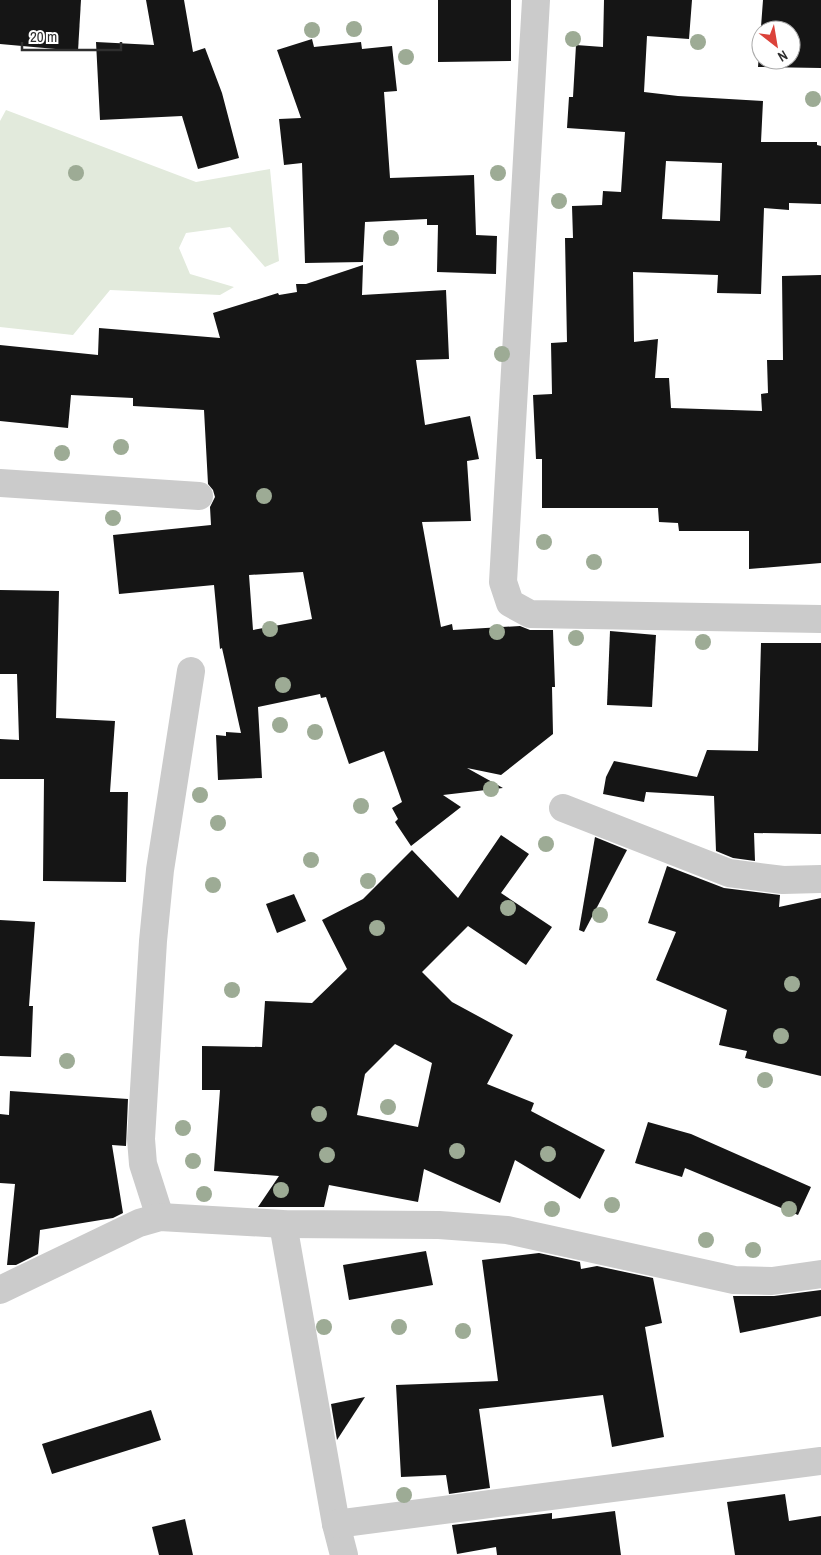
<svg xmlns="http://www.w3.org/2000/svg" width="821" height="1555" viewBox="0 0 821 1555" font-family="'Archivo Narrow',sans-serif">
<rect width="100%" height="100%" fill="#fff"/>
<polygon fill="#e2eadc" points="6,110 196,182 270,169 279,261 265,267 230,227 186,233 179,248 190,274 234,287 220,295 110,290 73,335 0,327 0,121"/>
<g fill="#151515" fill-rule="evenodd">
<polygon points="0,0 81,0 78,51 0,44"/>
<polygon points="146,0 184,0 193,52 205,48 222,93 239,158 198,169 182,116 100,120 96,42 154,45"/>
<polygon points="438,0 511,0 511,61 438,62"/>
<path d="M 604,0 L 692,0 L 689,39 L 647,36 L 644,92 L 678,96 L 763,101 L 761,142 L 817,142 L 817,145 L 821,146 L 821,204 L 789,203 L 789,210 L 764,208 L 761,294 L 717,293 L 718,275 L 633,272 L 634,342 L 658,339 L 655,378 L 669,378 L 671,408 L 762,411 L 761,394 L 768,393 L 767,360 L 783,360 L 782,276 L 821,275 L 821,563 L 749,569 L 749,531 L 679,531 L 678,523 L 659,522 L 658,508 L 542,508 L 542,459 L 536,459 L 533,395 L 552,394 L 551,343 L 567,342 L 565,238 L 573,238 L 572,206 L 602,205 L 603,191 L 621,192 L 625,132 L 567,128 L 569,97 L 573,97 L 576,45 L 603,47 ZM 666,161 L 722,163 L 720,221 L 662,219 Z"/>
<path d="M 763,0 L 821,0 L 821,68 L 758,67 ZM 761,30 L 791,30 L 791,60 L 761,60 Z"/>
<polygon points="312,39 314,47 361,42 362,49 392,46 397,91 384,92 390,178 474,175 476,235 497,236 496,274 437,272 438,225 427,225 427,219 365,222 363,262 305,263 302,163 284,165 279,119 301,118 277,50"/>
<path d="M 363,265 L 362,295 L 446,290 L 449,359 L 416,360 L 425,425 L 470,416 L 479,459 L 467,461 L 471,521 L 422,522 L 441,627 L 452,624 L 453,630 L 520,626 L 530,630 L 553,630 L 555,687 L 552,687 L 553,734 L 501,775 L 467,768 L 503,788 L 443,795 L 461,807 L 411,846 L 395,822 L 398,819 L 392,808 L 402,802 L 384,751 L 349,764 L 326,697 L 321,698 L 320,694 L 258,707 L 262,778 L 218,780 L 216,735 L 226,736 L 226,732 L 241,733 L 222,648 L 220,649 L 214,585 L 119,594 L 113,535 L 211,525 L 210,507 L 215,497 L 213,490 L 208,484 L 204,410 L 133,406 L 133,398 L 71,395 L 68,428 L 0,421 L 0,345 L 98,355 L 99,328 L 220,338 L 213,313 L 278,293 L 279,295 L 297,292 L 296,284 L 306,284 ZM 303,572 L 312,619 L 253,630 L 249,575 Z"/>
<polygon points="0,590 59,591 56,718 115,721 110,792 128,792 126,882 43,881 44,779 0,779 0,739 19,740 17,674 0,674"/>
<polygon points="610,631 656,635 652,707 607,705"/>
<polygon points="761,643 821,643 821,834 754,833 755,861 733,858 716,851 714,796 646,792 644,802 603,794 606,777 614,761 697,777 707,750 758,751"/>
<path d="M 501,835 L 529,854 L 501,893 L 552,927 L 526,965 L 468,926 L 422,972 L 452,1002 L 513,1035 L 487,1084 L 534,1103 L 531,1111 L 605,1150 L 580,1199 L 515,1160 L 500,1203 L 424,1169 L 418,1202 L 329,1185 L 324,1207 L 258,1207 L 279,1176 L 214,1171 L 220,1090 L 202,1090 L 202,1046 L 262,1047 L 265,1001 L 312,1003 L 347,969 L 322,920 L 363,899 L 412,850 L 458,898 ZM 395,1044 L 432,1063 L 418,1127 L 357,1115 L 365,1074 Z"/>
<polygon points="595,837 627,850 584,932 579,930"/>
<polygon points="667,866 724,888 780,895 779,907 821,898 821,1076 745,1058 747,1051 719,1045 727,1010 656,980 676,932 648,923"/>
<polygon points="294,894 306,921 277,933 266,904"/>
<polygon points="0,920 35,922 29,1006 33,1006 31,1057 0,1056"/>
<polygon points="10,1091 128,1099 126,1146 112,1145 123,1213 113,1218 40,1230 38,1254 16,1265 7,1265 15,1184 0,1183 0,1114 9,1115"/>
<polygon points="648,1122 691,1134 811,1187 798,1215 685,1168 682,1177 635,1163"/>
<polygon points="426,1251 433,1285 349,1300 343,1265"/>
<polygon points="539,1253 580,1262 581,1269 597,1266 653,1278 662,1323 645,1327 664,1437 612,1447 603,1395 479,1409 490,1488 449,1494 446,1475 401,1477 396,1385 498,1381 482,1260"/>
<polygon points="821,1290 821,1316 740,1333 733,1296 774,1296"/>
<polygon points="365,1397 337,1440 331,1404"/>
<polygon points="151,1410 161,1440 52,1474 42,1444"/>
<polygon points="785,1494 789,1521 821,1516 821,1555 735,1555 727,1502"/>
<polygon points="615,1511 621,1555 497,1555 496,1547 457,1554 452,1525 552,1513 552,1519"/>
<polygon points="185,1519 193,1555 159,1555 152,1527"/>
</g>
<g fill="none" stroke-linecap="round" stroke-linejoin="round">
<g stroke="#cbcbcb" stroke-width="28">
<polyline points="536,0 503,582 510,603 530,614 821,619"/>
<polyline points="0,483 199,496"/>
<polyline points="563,808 729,873 783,880 821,879"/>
<polyline points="160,1217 143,1164 141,1139 153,941 160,870 191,671"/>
<polyline points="283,1224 336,1524 344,1555"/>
<polyline points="0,1290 139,1223 160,1217 283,1224 439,1225 507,1230 734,1280 772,1281 821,1274"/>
<polyline points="336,1524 821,1461"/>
</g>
</g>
<g fill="#9dab95">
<circle cx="354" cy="29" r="8"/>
<circle cx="312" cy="30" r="8"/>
<circle cx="573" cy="39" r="8"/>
<circle cx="698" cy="42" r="8"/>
<circle cx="406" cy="57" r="8"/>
<circle cx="813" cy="99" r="8"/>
<circle cx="76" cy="173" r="8"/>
<circle cx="498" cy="173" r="8"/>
<circle cx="559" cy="201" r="8"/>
<circle cx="391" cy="238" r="8"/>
<circle cx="502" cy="354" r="8"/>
<circle cx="121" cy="447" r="8"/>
<circle cx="62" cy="453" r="8"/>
<circle cx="264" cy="496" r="8"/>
<circle cx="113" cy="518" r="8"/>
<circle cx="544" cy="542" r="8"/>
<circle cx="594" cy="562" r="8"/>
<circle cx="270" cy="629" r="8"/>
<circle cx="497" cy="632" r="8"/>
<circle cx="576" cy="638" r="8"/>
<circle cx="703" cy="642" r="8"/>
<circle cx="283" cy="685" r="8"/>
<circle cx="280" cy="725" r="8"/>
<circle cx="315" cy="732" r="8"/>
<circle cx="491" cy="789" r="8"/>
<circle cx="200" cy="795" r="8"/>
<circle cx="361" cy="806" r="8"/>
<circle cx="218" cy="823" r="8"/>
<circle cx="546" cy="844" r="8"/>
<circle cx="311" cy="860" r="8"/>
<circle cx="368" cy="881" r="8"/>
<circle cx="213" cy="885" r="8"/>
<circle cx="508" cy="908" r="8"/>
<circle cx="600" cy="915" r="8"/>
<circle cx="377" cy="928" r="8"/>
<circle cx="792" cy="984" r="8"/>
<circle cx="232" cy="990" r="8"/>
<circle cx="781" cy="1036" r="8"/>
<circle cx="67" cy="1061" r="8"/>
<circle cx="765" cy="1080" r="8"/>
<circle cx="388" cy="1107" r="8"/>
<circle cx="319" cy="1114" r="8"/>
<circle cx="183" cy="1128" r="8"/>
<circle cx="457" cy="1151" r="8"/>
<circle cx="548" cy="1154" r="8"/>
<circle cx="327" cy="1155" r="8"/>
<circle cx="193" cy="1161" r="8"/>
<circle cx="281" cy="1190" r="8"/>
<circle cx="204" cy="1194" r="8"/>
<circle cx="612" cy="1205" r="8"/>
<circle cx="552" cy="1209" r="8"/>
<circle cx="789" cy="1209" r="8"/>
<circle cx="706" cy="1240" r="8"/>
<circle cx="753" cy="1250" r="8"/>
<circle cx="324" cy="1327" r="8"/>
<circle cx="399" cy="1327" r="8"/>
<circle cx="463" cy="1331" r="8"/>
<circle cx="404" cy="1495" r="8"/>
</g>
<g transform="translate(776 45) rotate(149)"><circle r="24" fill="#ffffff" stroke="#ababab"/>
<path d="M0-4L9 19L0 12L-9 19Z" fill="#db423a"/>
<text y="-8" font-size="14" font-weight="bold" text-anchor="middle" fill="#2e2e2e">N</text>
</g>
<path d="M22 42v8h99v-8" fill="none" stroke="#2e2e2e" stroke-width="2.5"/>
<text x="30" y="42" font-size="15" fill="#2e2e2e" stroke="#ffffff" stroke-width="4" paint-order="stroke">20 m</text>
</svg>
